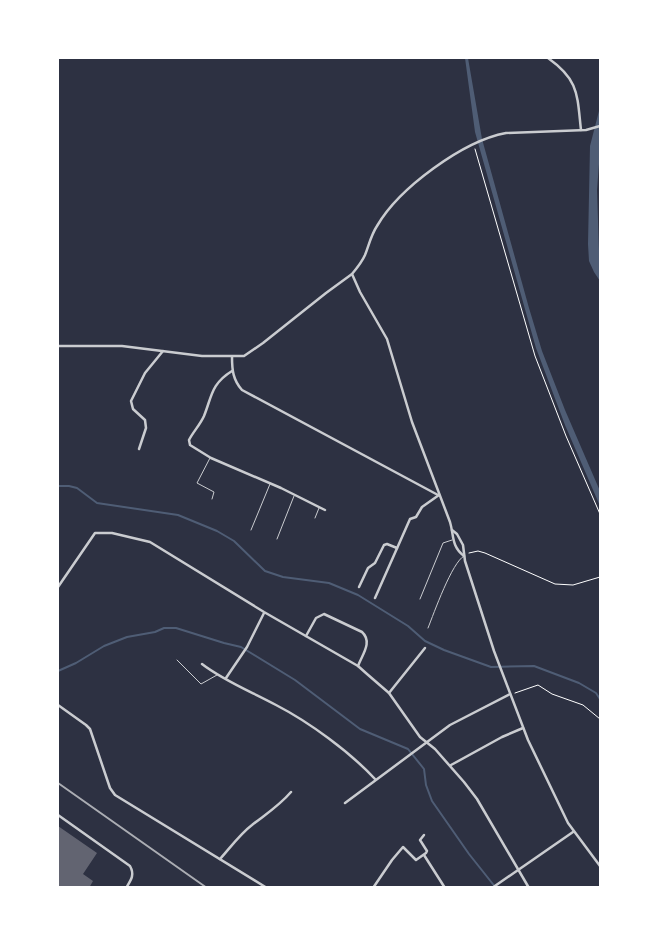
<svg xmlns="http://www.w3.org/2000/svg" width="658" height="945" viewBox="0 0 658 945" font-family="'Archivo Narrow',sans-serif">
<rect width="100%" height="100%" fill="#2d3142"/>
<g fill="#4f5d75">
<polygon points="465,58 468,58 482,139 529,308 542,351 565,410 600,491 600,506 565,425 536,348 475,132"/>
<polygon points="600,107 600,151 597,190 600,281 594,272 589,261 588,244 590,146"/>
</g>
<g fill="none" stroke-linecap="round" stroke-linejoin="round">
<g stroke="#4f5d75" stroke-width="2">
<polyline points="58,486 69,486 77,488 97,503 178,515 217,531 234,541 265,571 283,577 329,583 358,595 408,626 425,641 444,650 491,667 534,666 579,683 596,693 600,699"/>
<polyline points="58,671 76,663 104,646 127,637 155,632 164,628 176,628 224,643 241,647 295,680 360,729 408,749 424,769 426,785 432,801 469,854 496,888"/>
</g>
</g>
<polygon fill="#626471" points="58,826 97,853 83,874 93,881 89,888 58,888"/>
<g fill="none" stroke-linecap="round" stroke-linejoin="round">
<g stroke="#fff" stroke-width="1">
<polyline points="475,149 535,356 566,436 600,514"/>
<polyline points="469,553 478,551 485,553 555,584 573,585 600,577"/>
<polyline points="515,693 538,685 552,694 583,705 600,719"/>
</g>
<g stroke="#caccd0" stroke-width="1">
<polyline points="210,458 197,483 214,492 212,499"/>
<polyline points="315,518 319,508"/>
<polyline points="251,530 270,484"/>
<polyline points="277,539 294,496"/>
<polyline points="420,599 443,543 452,540"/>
<path d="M 428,628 C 434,613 452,562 464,556"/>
<polyline points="177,660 201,684 217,675"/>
</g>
<g stroke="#caccd0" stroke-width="2.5">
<path d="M 548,58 C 579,80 577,94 581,130"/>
<polyline points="58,346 122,346 202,356 244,356 263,343 326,293 352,274"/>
<path d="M 232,357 C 232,370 233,380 242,390 L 438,495"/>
<path d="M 232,371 C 211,384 212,396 204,416 C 200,425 193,432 189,440 L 190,445 L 211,458 L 281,488 L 325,510"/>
<polyline points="139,449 146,428 145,420 133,409 131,401 145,373 163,351"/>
<polyline points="452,530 457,534 463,545 465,561 494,651 528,740 568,823 600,866"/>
<path d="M 464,556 C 451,546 454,535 450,522 L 412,422 L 387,339 L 360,292 L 352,274 C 357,268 362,262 365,255 C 369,245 371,235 377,226 C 399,188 463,141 506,133 L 586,130 L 600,126"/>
<polyline points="58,587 95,533 112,533 150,542 264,612 358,666 367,674 389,693 420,737 435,749 464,782 477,799 529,888"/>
<polyline points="359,587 368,568 375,563 384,545 387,544 397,548"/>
<polyline points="375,598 410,519 416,517 422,507 439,495"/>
<path d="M 306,636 L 316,618 L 324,614 L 362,632 C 373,642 362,655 358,666"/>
<path d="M 202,664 C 224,681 252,692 276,705 C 309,722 350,752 375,779"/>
<polyline points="226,678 247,647 264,613"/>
<polyline points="389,693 425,648"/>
<polyline points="58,705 86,725 90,729 110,788 115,795 267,888"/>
<polyline points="451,765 502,737 523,728"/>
<polyline points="345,803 450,725 510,694"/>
<path d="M 58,815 L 130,866 C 135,875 131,880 126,888"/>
<polyline points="424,855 445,888"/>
<path d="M 220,859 C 230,848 240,834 252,825 C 266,814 279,806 291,792"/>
<polyline points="373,888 392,860 403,847 416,860 426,853 427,851 420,840 424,835"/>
<polyline points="492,888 573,832"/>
</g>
<polyline stroke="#abadb3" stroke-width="2" points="58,783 207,888"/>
</g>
<rect width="658" height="945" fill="none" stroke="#ffffff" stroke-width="118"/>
</svg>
